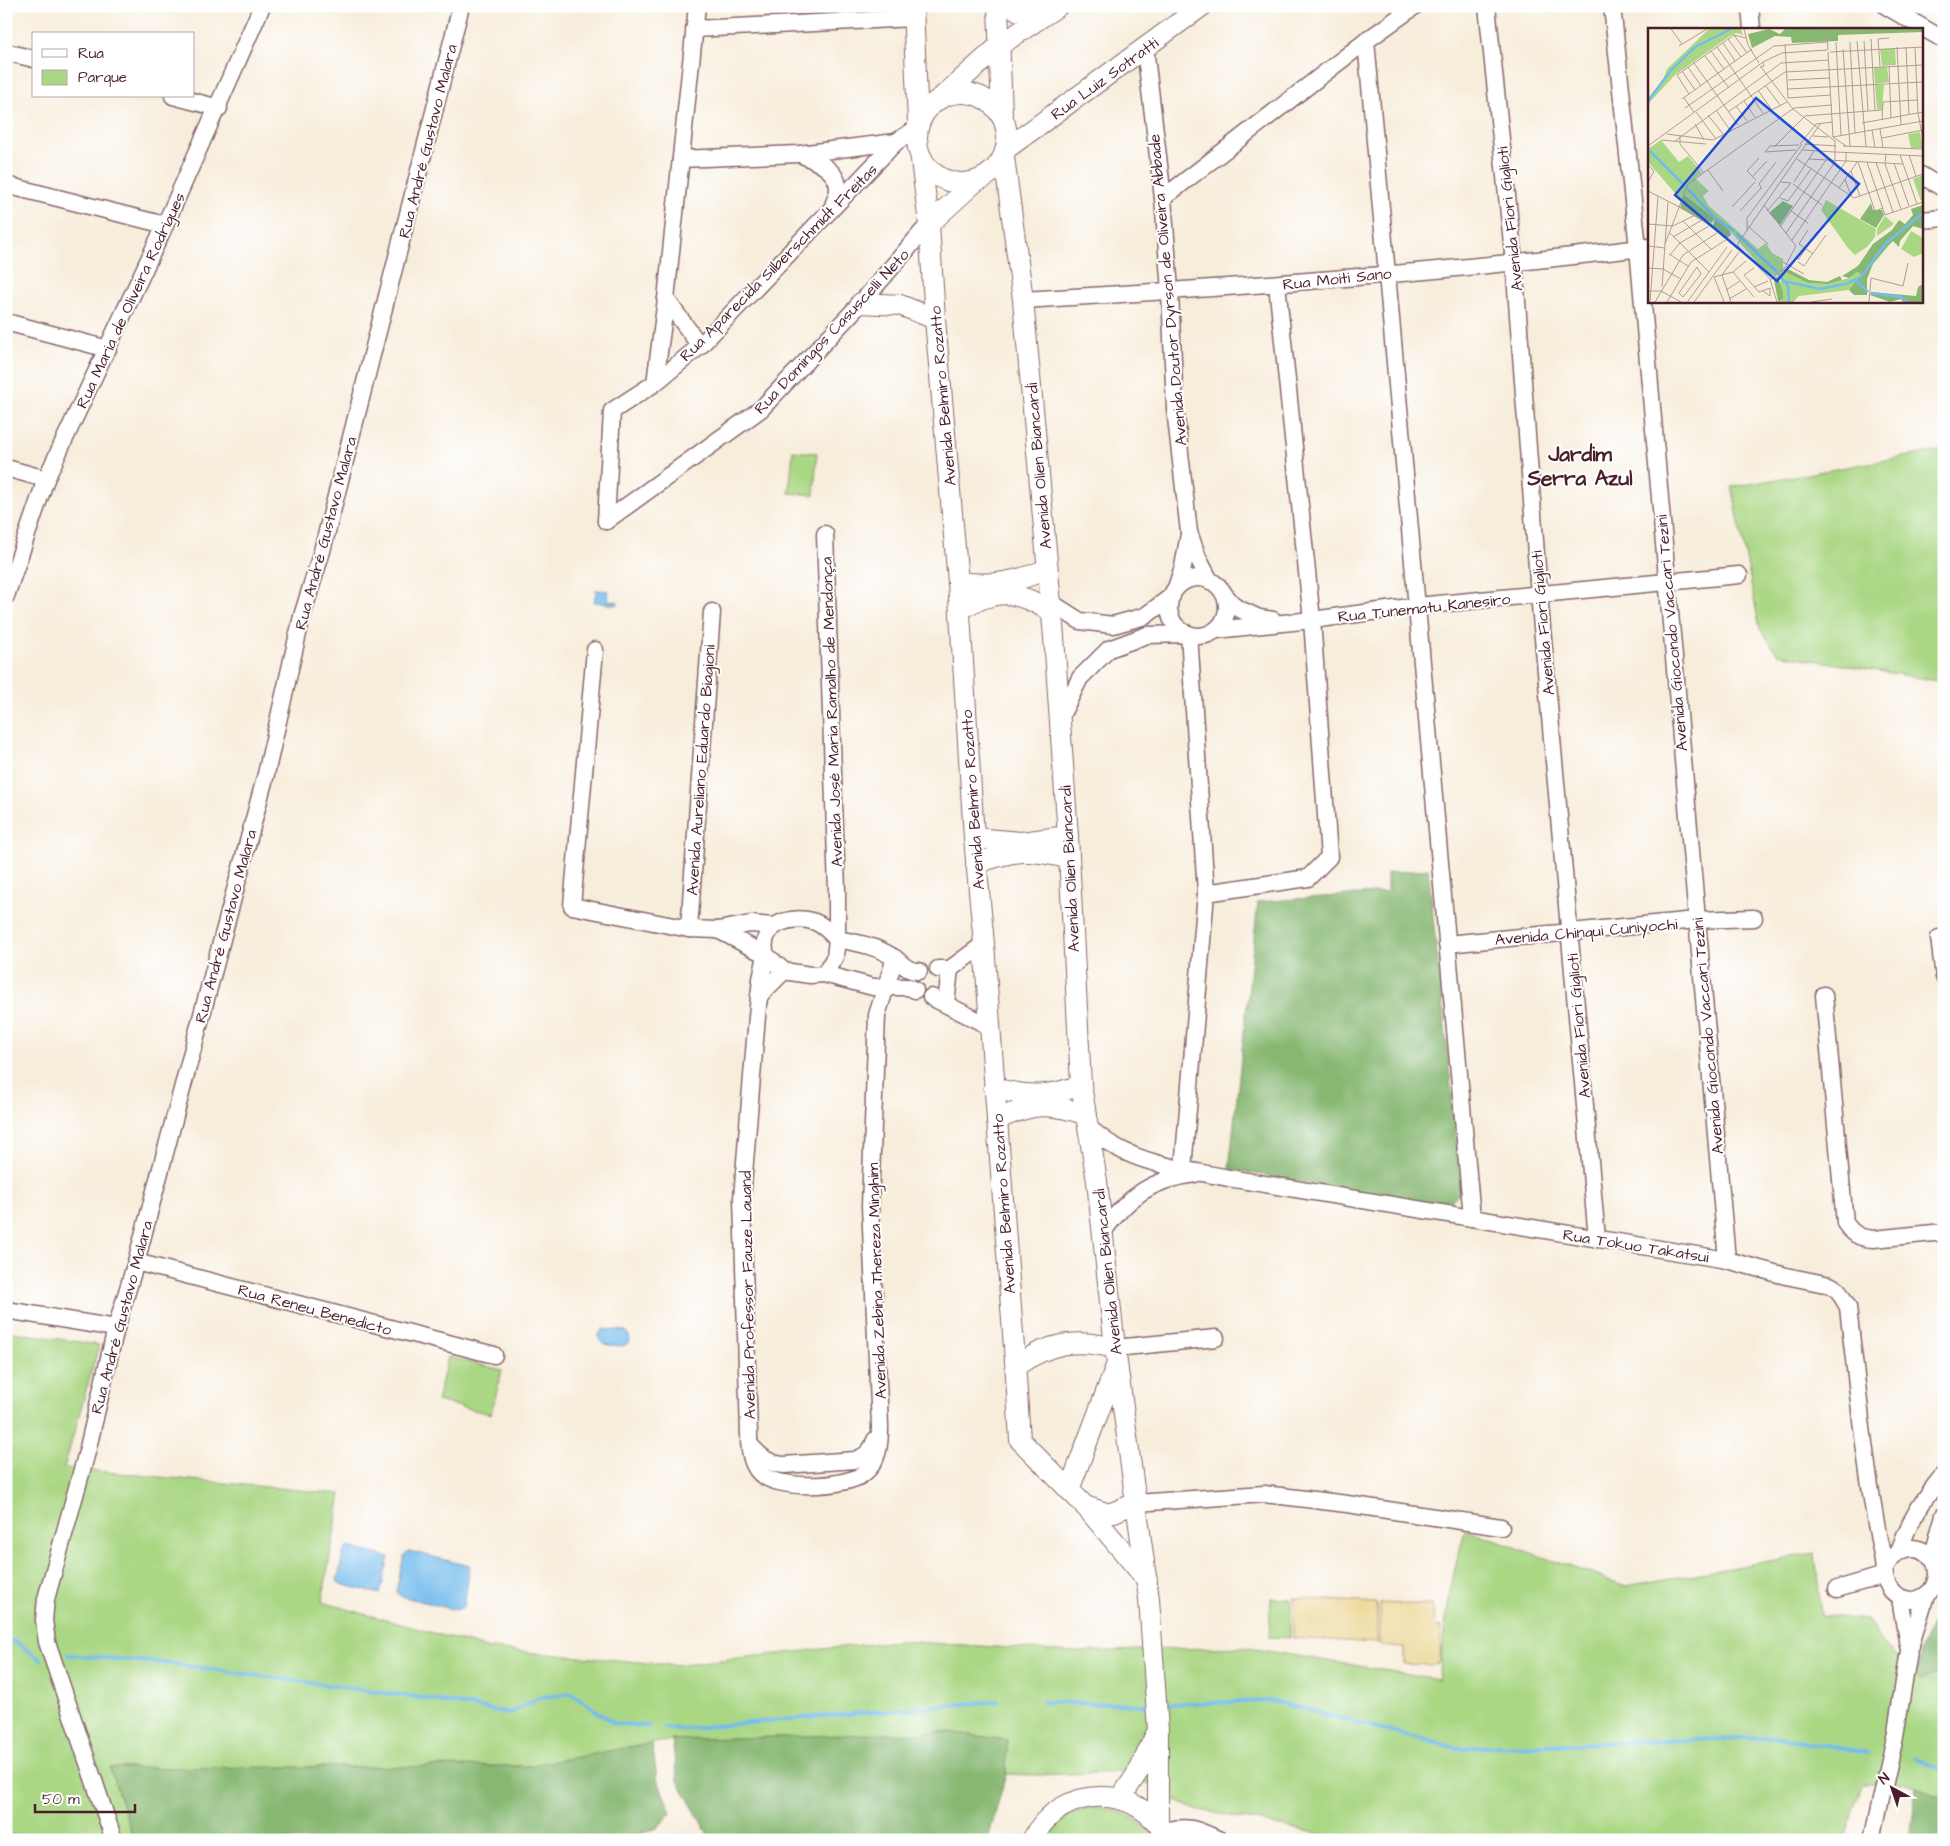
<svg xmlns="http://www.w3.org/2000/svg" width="1950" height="1846" viewBox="0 0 1950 1846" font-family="'Architects Daughter',sans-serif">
<rect width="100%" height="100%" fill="#fff"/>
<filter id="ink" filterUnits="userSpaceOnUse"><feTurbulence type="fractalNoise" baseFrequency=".02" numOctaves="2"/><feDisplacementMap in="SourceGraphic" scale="10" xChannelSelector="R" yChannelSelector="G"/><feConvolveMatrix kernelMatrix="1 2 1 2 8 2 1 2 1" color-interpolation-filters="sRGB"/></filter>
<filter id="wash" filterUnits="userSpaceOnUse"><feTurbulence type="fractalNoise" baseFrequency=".0096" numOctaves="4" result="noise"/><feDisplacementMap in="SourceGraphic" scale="20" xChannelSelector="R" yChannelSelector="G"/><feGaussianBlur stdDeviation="1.12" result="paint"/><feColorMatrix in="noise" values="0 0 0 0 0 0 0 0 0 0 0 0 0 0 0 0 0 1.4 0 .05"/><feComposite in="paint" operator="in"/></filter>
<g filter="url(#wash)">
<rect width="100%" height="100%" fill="#f7eddb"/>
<g fill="#aad784" stroke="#7a7b58">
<polygon points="1944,450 1944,682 1778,654 1760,629 1732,487"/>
<polygon points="793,451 817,453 814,495 789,493"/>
<polygon points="6,1331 99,1345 64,1468 341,1494 322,1602 490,1649 673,1665 898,1641 1076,1652 1243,1647 1438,1679 1451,1584 1465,1530 1626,1586 1815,1553 1821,1615 1867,1620 1882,1642 1920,1679 1944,1671 1944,1798 1903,1784 1863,1784 1845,1838 1842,1840 1351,1840 1189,1808 1127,1772 1033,1775 1006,1774 1007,1740 948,1732 672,1740 528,1766 110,1768 134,1840 66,1840 6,1834"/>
<polygon points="448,1357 502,1370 491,1414 437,1401"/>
<polygon points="1271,1598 1291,1599 1290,1638 1269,1637"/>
<path d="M 1099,1807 C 1127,1813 1138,1816 1155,1840 L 1042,1840 C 1060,1816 1070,1812 1099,1807 Z"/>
</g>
<g fill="#87b872" stroke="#686c4e">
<polygon points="1428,869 1461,1180 1459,1194 1446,1204 1436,1206 1229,1169 1258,902 1387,892 1387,873"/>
<polygon points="1944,1612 1944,1671 1920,1679 1915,1674 1921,1649 1931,1624"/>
<polygon points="948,1732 1007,1740 1006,1774 988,1840 711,1840 678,1781 672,1740"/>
<polygon points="652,1743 657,1778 671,1813 657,1828 624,1840 582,1834 581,1840 134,1840 110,1768 528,1766"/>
<polygon points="1915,1788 1944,1798 1944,1840 1909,1840"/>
</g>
<g fill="#eeda9e" stroke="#9c7c64">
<polygon points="1294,1598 1376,1603 1378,1643 1293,1638"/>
<polygon points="1379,1603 1432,1605 1436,1627 1441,1627 1440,1662 1437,1662 1437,1665 1404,1664 1404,1648 1380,1646"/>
</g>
<g fill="#73bcec" stroke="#5e6e8c">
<polygon points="596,590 609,591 608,600 618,602 617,605 594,602"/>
<path d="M 603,1329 L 626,1331 L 629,1336 L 630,1341 L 624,1346 C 614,1345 600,1347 598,1336 Z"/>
<polygon points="348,1547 389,1557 380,1594 340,1584 337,1581 344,1550"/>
<polygon points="409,1551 470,1566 464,1607 456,1610 400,1596 396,1592 404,1555"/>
</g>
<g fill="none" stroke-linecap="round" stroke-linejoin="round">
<g stroke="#73bcec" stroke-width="4">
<polyline points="6,1640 16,1642 41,1660"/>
<polyline points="68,1655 165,1663 416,1697 510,1713 539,1698 571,1693 615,1724 649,1726"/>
<polyline points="1042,1702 1150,1705"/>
<polyline points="1162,1704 1273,1701 1457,1748 1774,1737 1867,1753"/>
<polyline points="664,1728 680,1729 998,1701"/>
<polyline points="1914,1758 1944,1771"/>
</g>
</g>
</g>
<g filter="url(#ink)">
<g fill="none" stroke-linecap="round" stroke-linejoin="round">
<g stroke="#876769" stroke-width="19">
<g id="minor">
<polyline points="1487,6 1514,262 1539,594 1597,1239"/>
<polyline points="1612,6 1638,248 1727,1260"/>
<polyline points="1750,6 1752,29"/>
<polyline points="1886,6 1944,40"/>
<polyline points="694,29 913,18"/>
<polyline points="1366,41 1472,1218"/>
<polyline points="1145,48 1163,198 1170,291 1175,409 1189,532 1198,558 1210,581"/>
<polyline points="6,52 34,59"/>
<polyline points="173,96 219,108"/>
<path d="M 802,155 C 816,161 839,170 838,190 C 838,195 834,201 833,206"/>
<polyline points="681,159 799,154 896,142"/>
<polyline points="1921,175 1944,189"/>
<polyline points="6,185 165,225"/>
<polyline points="1163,198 1366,41 1415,6"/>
<polyline points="1921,220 1944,218"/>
<polyline points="666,299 700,346"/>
<path d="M 1023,300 C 1232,288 1441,273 1649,247"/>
<polyline points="6,322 108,349"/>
<polyline points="655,383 666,299 697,6"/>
<polyline points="6,468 46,479"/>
<polyline points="606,521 612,411 655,383 700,346 896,142 917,128"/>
<polyline points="606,521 761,409 861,303 929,224"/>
<path d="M 825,534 L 837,891 L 837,939 C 858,943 878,946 896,959 C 903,965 909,972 919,971"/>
<circle cx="1198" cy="607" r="29"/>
<polyline points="1176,588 1183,567 1189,534"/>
<polyline points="1224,594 1235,607 1259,618 1273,620"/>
<polyline points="6,596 46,479 165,225 262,6"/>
<polyline points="1050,602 1080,621 1113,625 1145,616 1172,596"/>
<polyline points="1216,630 1312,620 1417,606 1739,575"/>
<polyline points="595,650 572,906 689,929 718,930 751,924 773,926"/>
<polyline points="1060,718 1080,678 1109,649 1147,635 1189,634 1206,893 1183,1169"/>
<polyline points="1206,893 1308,878 1329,857 1312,620 1277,284"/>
<polyline points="689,929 712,612"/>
<path d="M 718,930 L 766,955 L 784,971 L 810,975 L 824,974 L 835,957 L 837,939 C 830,933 824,925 815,922 C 792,914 757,924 766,955"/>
<polyline points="1939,938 1944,977"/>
<polyline points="1447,944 1696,920 1754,918"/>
<path d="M 766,955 L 761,979 L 757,1016 L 742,1198 L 749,1435 C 749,1447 750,1461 758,1471 C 773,1491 845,1488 863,1474 C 879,1462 880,1444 880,1426 L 870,1206 L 877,1015 L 895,958"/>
<polyline points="938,969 950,969 984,944"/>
<polyline points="824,974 873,987 909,987 915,990"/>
<path d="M 1824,995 L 1845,1223 C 1853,1234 1859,1238 1873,1239 L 1944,1232"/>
<polyline points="759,996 784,971"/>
<polyline points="931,997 989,1026"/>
<polyline points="946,1003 950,969"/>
<path d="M 1089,1128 C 1097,1134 1105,1141 1114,1146 C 1148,1166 1190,1170 1228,1178 L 1727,1260 L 1786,1276 L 1830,1285 L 1838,1290 L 1848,1307 C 1852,1345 1857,1382 1861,1420 C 1867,1465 1872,1510 1882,1554 C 1884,1565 1883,1578 1889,1587 C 1895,1597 1908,1602 1918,1599 C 1927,1596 1934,1589 1936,1580 C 1944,1550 1902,1532 1885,1568"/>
<path d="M 1103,1232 C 1127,1197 1152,1179 1195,1174"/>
<polyline points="136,1262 494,1355"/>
<polyline points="6,1310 116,1328"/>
<polyline points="1115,1348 1216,1338"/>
<path d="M 750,1445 C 760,1456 768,1464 784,1465 L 855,1460 C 866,1456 872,1451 875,1440"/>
<polyline points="1136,1503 1264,1494 1347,1504 1501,1527"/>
<path d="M 1900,1550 C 1908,1521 1925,1497 1944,1474"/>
<polyline points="1932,1558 1944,1515"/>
<polyline points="1837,1589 1885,1575"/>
<polyline points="1900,1598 1908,1646"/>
<path d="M 1163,1831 C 1189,1825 1196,1829 1220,1840"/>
<polyline points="114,1840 47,1642 44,1620 46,1599 87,1452 116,1328 136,1262 266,774 302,616 322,551 461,6"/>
<polyline points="1872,1840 1895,1737 1909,1651 1926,1595"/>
</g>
</g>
<g stroke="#876769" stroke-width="22">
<g id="tertiary">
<polyline points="913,6 918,123"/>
<polyline points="998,6 1002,116"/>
<polyline points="1011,6 1019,11 1046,14"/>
<circle cx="962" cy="138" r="45"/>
<polyline points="943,96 999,46 1058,6"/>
<polyline points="1006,149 1202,6"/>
<polyline points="1004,157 1023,300 1054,637 1068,836 1081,1085 1097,1181 1115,1348 1149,1599 1158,1730 1158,1824"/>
<polyline points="921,160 929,224 935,319 958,582 974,838 984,944 1015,1361 1020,1440 1085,1506 1147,1580"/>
<polyline points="929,224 975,182"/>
<polyline points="861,303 900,305 935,319"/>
<path d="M 958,582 C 993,586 1015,583 1047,569"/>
<path d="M 960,609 C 997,589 1014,589 1051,611"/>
<polyline points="974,838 1021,842 1068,836"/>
<path d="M 976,864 C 1012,850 1032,848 1069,859"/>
<path d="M 994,1088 C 1027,1097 1049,1097 1081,1085"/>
<path d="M 997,1120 C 1032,1103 1050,1102 1087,1115"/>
<path d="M 1016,1366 C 1049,1343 1075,1338 1115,1348"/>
<polyline points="1069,1490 1116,1366"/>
<polyline points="1085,1506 1109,1514 1136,1503"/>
<polyline points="1120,1799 1140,1769 1155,1736"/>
<path d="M 1032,1840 C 1060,1783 1140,1782 1168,1840"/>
</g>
</g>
<use href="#minor" stroke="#fff" stroke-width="16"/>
<use href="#tertiary" stroke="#fff" stroke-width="20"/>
</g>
</g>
<g text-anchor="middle" stroke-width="4" stroke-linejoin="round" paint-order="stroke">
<g font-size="16" fill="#4a1f2b" stroke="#fff">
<text transform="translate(1104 78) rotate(-36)" y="6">Rua Luiz Sotratti</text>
<text transform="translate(427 141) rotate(-76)" y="6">Rua André Gustavo Malara</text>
<text transform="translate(1509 219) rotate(-96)" y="6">Avenida Fiori Giglioti</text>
<text transform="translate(778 262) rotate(-45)" y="6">Rua Aparecida Silberschmidt Freitas</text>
<text transform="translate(1337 278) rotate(-6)" y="6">Rua Moiti Sano</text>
<text transform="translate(1167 290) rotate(-95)" y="6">Avenida Doutor Dyrson de Oliveira Abbade</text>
<text transform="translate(130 300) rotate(-65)" y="6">Rua Maria de Oliveira Rodrigues</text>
<text transform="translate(831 331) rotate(-47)" y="6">Rua Domingos Casuscelli Neto</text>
<text transform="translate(942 396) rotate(-95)" y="6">Avenida Belmiro Rozatto</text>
<text transform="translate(1038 466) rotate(-95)" y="6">Avenida Olien Biancardi</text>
<text transform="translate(325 533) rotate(-75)" y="6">Rua André Gustavo Malara</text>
<text transform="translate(1424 607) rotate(-6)" y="6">Rua Tunematu Kanesiro</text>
<text transform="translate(1542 623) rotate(-95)" y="6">Avenida Fiori Giglioti</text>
<text transform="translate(1671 633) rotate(-95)" y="6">Avenida Giocondo Vaccari Tezini</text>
<text transform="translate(831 712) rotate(-92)" y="6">Avenida José Maria Ramalho de Mendonça</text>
<text transform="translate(700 770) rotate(-86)" y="6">Avenida Aureliano Eduardo Biagioni</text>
<text transform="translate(972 800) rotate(-94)" y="6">Avenida Belmiro Rozatto</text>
<text transform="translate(1069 869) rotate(-93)" y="6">Avenida Olien Biancardi</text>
<text transform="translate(225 926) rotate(-75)" y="6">Rua André Gustavo Malara</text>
<text transform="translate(1586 931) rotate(-5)" y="6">Avenida Chinqui Cuniyochi</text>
<text transform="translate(1578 1026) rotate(-95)" y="6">Avenida Fiori Giglioti</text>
<text transform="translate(1707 1036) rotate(-95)" y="6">Avenida Giocondo Vaccari Tezini</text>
<text transform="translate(1003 1204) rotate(-94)" y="6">Avenida Belmiro Rozatto</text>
<text transform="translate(1636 1245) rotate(9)" y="6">Rua Tokuo Takatsui</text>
<text transform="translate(1107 1272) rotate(-96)" y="6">Avenida Olien Biancardi</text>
<text transform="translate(876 1281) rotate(-92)" y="6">Avenida Zebina Thereza Minghim</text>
<text transform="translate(747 1295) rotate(-91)" y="6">Avenida Professor Fauze Lauand</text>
<text transform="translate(315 1309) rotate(15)" y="6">Rua Reneu Benedicto</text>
<text transform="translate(121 1317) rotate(-75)" y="6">Rua André Gustavo Malara</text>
</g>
<g font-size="21" font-weight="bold" fill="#4a1f2b" stroke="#fff">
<text x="1580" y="461">Jardim<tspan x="1580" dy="24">Serra Azul</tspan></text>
</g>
</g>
<g transform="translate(1648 28)">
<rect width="275" height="275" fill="#f7eddb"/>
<path d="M 61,1 L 93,1 L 95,7 L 88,5 L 82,8 L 27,47 L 0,76 L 0,70 L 15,52 L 19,41 ZM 232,21 L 247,21 L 248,37 L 234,38 ZM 226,39 L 239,39 L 241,54 L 227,56 ZM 227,57 L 236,57 L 234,81 L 229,82 ZM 272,104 L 275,120 L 263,120 L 260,106 ZM 13,112 L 31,134 L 40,128 L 54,145 L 47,150 L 61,163 L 55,168 L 61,178 L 110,221 L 118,215 L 124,225 L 135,231 L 135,243 L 160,255 L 180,256 L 201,250 L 209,244 L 213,246 L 209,255 L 201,262 L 151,268 L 145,274 L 130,274 L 133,252 L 130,247 L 120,247 L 82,203 L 34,173 L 0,134 L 0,121 ZM 275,147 L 275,172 L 273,173 L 265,151 ZM 178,172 L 228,201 L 227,209 L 219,219 L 207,227 L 200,220 L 173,182 ZM 237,188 L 246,196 L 229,208 L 229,201 ZM 263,203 L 275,210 L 275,225 L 266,229 L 253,221 Z" fill="#aad784"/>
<path d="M 121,1 L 132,6 L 137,1 L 275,1 L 275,4 L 190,7 L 190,13 L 144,15 L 143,9 L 127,8 L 104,20 L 100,6 ZM 36,167 L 66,190 L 64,195 L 58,192 L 61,197 L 32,180 ZM 135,173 L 145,178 L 132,197 L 121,185 ZM 223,175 L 225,182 L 234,182 L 236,187 L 228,200 L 212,191 ZM 275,177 L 275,201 L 265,198 L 252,213 L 251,219 L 245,213 L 241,217 L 225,236 L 219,251 L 219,267 L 206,267 L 201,262 L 213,246 L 209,244 L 201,250 L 194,248 L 210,238 L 225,216 L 244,202 L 251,192 L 257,196 L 265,187 L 263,181 ZM 67,191 L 82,203 L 83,207 L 78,211 L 64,200 ZM 138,240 L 161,252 L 179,254 L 192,248 L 194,252 L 180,256 L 160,255 L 135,243 ZM 130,248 L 135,265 L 135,271 L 130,273 L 126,252 ZM 275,256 L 275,274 L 255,274 L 253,271 L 242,274 L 222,267 L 223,264 L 268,268 L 270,259 Z" fill="#87b872"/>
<path fill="none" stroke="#73bcec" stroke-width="2.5" d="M 0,73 L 23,42 L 47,19 L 83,1M 2,123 L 37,158M 40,161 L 66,189M 67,190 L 86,203M 88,205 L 129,244M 131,247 L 140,258 L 141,274M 135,253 L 172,261 L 197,256M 208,253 L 220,264M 198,256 L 213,249 L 238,215 L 275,185M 223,265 L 253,269 L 260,274"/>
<path fill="none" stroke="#b29b95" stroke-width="1" d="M 23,1 L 34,16M 96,1 L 100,17 L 111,35M 179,1 L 180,22M 86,7 L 99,25M 80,11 L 93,29M 223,11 L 227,83M 209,13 L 218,119M 216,13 L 220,83M 188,14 L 193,107M 202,14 L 207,105M 75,15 L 87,33M 137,16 L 140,70 L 183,67M 31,18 L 59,1M 69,19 L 115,85M 249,19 L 253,97M 258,19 L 261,86M 267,19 L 270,85 L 275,112M 195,21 L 202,118M 63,23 L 76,41M 180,24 L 185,109 L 275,93M 182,24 L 275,19M 57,28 L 81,60M 115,34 L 134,25 L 179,22M 46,35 L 90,97M 232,38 L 230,11 L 241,10M 241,38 L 243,90M 40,39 L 53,58M 113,39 L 145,81 L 187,113 L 187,124 L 275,128M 34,43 L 47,62M 140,52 L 182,50M 117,57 L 132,77M 140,61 L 275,54M 110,62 L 123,81M 41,66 L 29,47 L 86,7 L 98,10M 36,70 L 46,84M 34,71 L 104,21M 96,73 L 107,89M 88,78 L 99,93M 37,80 L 126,18 L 180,14M 68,82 L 82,102M 48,84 L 68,111M 80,84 L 137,44 L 275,37M 60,87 L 75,106M 156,88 L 234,82M 234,92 L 235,74 L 269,72M 214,95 L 275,84M 47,96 L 56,112M 232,101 L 235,120M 224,102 L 227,119M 19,106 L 65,112 L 139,74M 32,108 L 32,116 L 56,145M 165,108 L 180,109M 185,109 L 198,118M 234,110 L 275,102M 13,112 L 58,116M 27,113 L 133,35 L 181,32M 152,116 L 168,96 L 185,94M 157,116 L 188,118M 0,118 L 115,34 L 116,38 L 112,39M 195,118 L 275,121M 126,119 L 156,89M 154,122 L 173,95M 117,124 L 148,122M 117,124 L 122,118 L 151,117M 238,126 L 237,136 L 253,181M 252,127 L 269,176M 261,127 L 268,148M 149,131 L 206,170 L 275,146M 161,131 L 255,136M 210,134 L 227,183 L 235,180M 219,134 L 237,187 L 275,174M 228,134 L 245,184M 246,135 L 261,178M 0,137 L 6,143 L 0,154M 60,142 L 75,163M 203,143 L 212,168M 104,149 L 119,133M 197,151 L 203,168M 108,152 L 99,143 L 111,130M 146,154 L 166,123M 145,156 L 174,177M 191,160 L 209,134M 114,161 L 111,156 L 128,134M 0,163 L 47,187 L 81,212M 132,170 L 140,173 L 163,141M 116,177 L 148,218 L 138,237M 84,179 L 107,154M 92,183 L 113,160M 119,183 L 143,155 L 133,154M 143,183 L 160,195M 35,193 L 63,221M 0,196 L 25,198 L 47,187M 100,198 L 120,216M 132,199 L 178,132M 160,202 L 151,216 L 165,226M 99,203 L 99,190 L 154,116M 22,205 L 61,244M 138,205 L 187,134 L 187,124 L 155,122M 25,209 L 54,192M 144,212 L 198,133 L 198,125M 17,216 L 40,156 L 146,80 L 184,77M 89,217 L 154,122M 89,217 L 122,251 L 129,274M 0,218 L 17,220M 21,226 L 40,238M 22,227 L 32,215 L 61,198M 150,232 L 169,204M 98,233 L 85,244 L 106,269M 135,234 L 156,246M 150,234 L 156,238 L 178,207M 49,239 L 53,246 L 35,269 L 31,265 ZM 0,240 L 15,241 L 33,251M 106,240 L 96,247 L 111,264 L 122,260 L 122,268 L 115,263M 122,252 L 139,238M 14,259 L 20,174M 106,259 L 120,253M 78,262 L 92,253M 0,263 L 13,263 L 33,274M 81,271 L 98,261M 40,273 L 79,219M 2,274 L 10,168M 7,274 L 35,227 L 69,205M 19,274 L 43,234 L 78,212M 46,274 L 84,222M 76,274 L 66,249 L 85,244M 83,274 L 74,247 L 91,224M 163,274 L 184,271M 221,274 L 223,250 L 255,258 L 260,235"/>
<path fill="#1d4ed8" fill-opacity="0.15" stroke="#1d4ed8" stroke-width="2.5" d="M 108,70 L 211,156 L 129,253 L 27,167 Z"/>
<rect width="275" height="275" fill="none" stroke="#4a1f2b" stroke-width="2.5"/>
</g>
<rect width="1950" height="1846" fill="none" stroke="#fff" stroke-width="25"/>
<rect x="32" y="32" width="162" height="65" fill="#ffffff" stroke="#b7a5aa"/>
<rect x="42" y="49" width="25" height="8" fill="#ffffff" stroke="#b7a5aa"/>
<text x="78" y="58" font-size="15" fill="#4a1f2b">Rua</text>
<rect x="42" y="70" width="25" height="15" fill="#aad784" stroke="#b7a5aa"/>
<text x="78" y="82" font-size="15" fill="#4a1f2b">Parque</text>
<g transform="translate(1892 1788) rotate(320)" stroke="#ffffff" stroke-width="4" paint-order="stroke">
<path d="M0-4L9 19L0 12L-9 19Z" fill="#4a1f2b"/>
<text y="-8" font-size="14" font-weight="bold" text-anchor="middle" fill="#4a1f2b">N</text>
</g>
<path d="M35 1804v8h100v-8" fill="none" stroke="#4a1f2b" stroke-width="2.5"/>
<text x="42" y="1804" font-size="15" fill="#4a1f2b" stroke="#ffffff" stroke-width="4" paint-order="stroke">50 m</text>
</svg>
